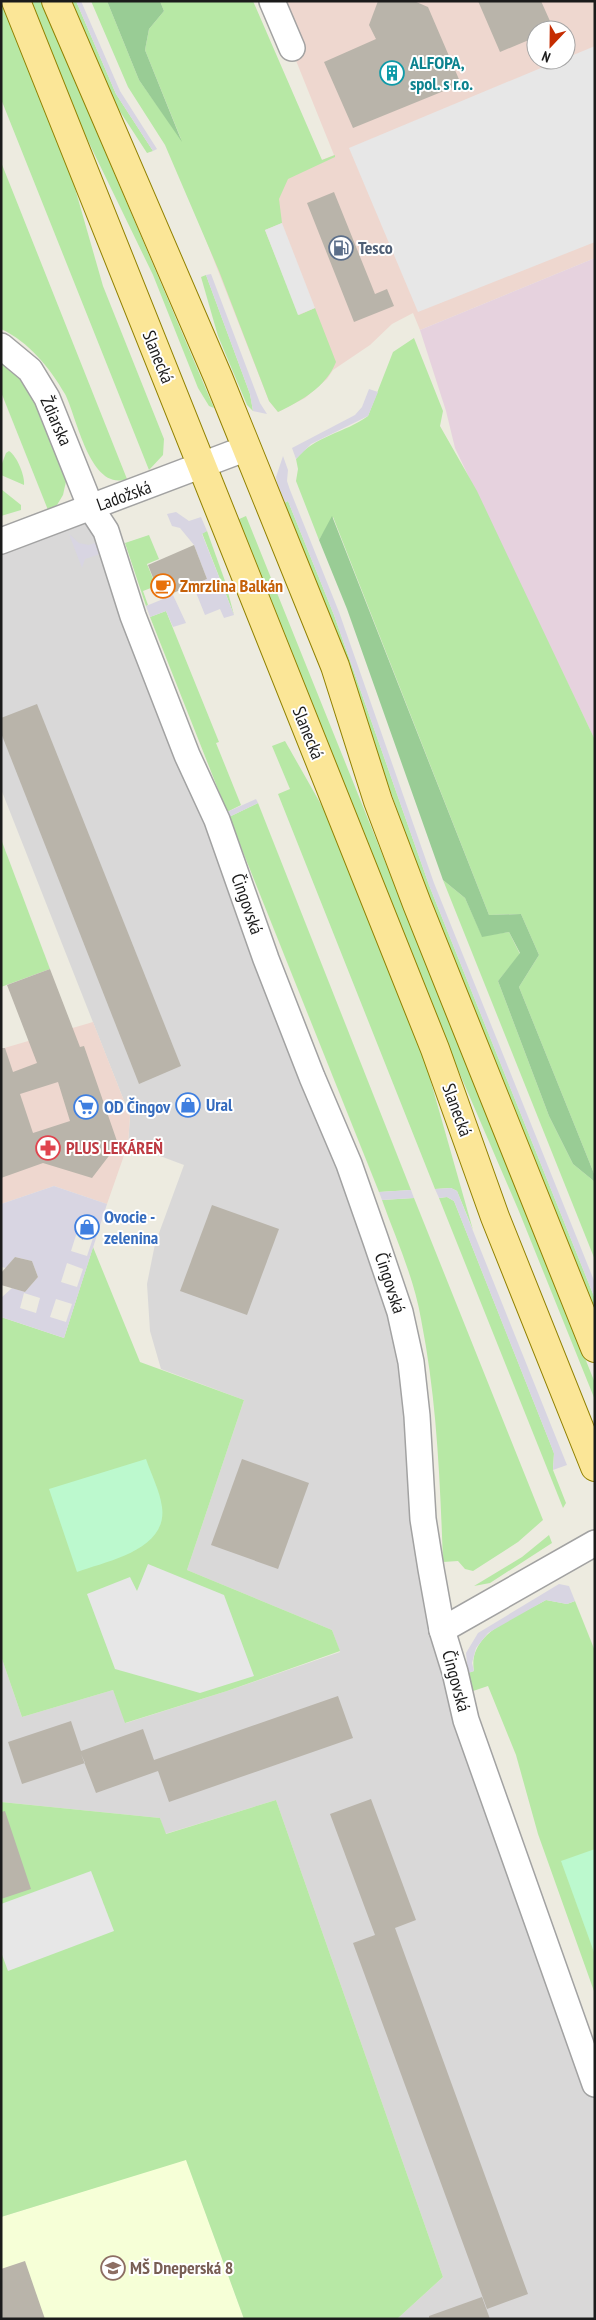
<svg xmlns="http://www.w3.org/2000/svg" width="596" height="2320" viewBox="0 0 596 2320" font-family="'PT Sans Narrow',sans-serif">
<rect width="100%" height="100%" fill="#edebe0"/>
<polygon fill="#d9d8d8" points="91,508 400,1312 431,1569 595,2084 595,2319 397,2319 443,2277 276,1800 165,1834 160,1818 1,1802 1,1656 22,1717 113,1690 126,1723 227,1691 340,1652 332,1630 187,1570 244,1400 161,1369 150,1331 147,1284 155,1244 184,1165 128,1144 130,1116 1,789 1,541"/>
<g fill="#eed7cf" fill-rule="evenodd">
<path d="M 272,1 L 595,1 L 595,258 L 420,330 L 413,313 L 392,324 L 370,345 L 333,370 L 327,379 L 305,398 L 278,412 L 269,401 L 195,212 L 334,155 ZM 536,30 L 566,30 L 566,60 L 536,60 Z"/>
<polygon points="93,1022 130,1116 128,1144 107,1204 54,1186 1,1204 1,1049"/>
</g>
<polygon fill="#e6d2de" points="595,258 595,740 455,448 446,411 420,330"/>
<polygon fill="#f6ffd7" points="186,2159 244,2319 1,2319 1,2217"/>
<g fill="#b7e8a5">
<polygon points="1,1 70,171 103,286 164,439 163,455 149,470 1,99"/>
<polygon points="30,1 41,1 214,408 209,406 198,388 153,275 76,116"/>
<polygon points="70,1 76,1 116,94 153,151 147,153 110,96"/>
<path d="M 91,1 L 107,1 L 139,80 L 181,139 L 145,50 L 149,29 L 164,11 L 160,1 L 253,1 L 322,160 L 335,155 L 335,157 L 288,179 L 279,199 L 282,223 L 265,230 L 299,315 L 315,308 L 336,362 C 326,387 301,401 278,412 L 269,401 L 219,271 L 165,145 L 128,87 Z"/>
<path d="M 1,162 L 127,479 C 90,492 77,417 65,394 C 50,368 29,342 1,329 Z"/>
<polygon points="206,275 250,394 253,411 247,405 218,336 201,277"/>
<path d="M 414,338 L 443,411 L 440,426 L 477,491 L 595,740 L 595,1176 L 519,987 L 539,955 L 521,914 L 489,915 L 333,517 L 319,540 L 296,481 L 298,469 L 296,459 C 314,436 345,433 368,416 L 393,352 Z"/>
<polygon points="1,358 33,392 67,477 63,495 57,505 48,510 1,392"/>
<path d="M 9,451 C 17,456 25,476 24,485 L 1,475 L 1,466 L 6,453 Z"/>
<polygon points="1,489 21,505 21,510 1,516"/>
<polygon points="288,501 334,615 429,885 595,1299 595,1313 424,887 367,724 284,503"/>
<polygon points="246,516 595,1383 595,1400 518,1209 441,1030 237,520"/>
<polygon points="207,531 225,581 234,615 202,533"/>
<polygon points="149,535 159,559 147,564 156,586 143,591 148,605 146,606 125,543"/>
<polygon points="166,611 219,742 216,743 241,805 227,812 150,617"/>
<polygon points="285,741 327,815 423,1054 473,1230 457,1191 451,1188 435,1189 278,794 290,789 272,746"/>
<polygon points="258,803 411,1190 379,1192 229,817"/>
<polygon points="1,839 50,969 1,987"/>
<polygon points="443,880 465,898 482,936 509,932 520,954 498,981 549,1116 573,1164 595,1182 595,1260"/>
<polygon points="447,1197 454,1201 554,1453 553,1470 566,1503 563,1508 439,1198"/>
<path d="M 414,1198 L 543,1520 L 518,1542 L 473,1571 L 465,1569 L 458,1561 L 443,1562 C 440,1480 437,1400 421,1319 C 414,1278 396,1239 382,1200 Z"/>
<polygon points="93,1247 140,1362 244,1400 187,1570 332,1630 340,1651 227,1691 125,1723 113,1690 22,1717 1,1656 1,1317 64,1338"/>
<polygon points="549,1535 552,1543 490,1583 474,1586 522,1557"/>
<path d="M 546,1600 L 567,1604 L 575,1601 L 595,1651 L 595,1994 L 538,1834 L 516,1755 L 488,1686 L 473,1691 L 468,1673 L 474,1671 C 467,1632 518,1616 546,1600 Z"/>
<polygon points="276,1800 443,2277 397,2319 244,2319 186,2160 1,2217 1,1802 160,1818 166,1834"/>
</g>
<g fill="#99cc95">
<polygon points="107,1 160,1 164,11 149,29 145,50 182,142 139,80"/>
<polygon points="332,516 489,915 521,914 539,955 519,987 595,1176 595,1182 573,1164 549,1116 498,981 520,953 509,932 482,937 465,898 443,880 347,609 319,540"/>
</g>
<g fill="#bcf9ce">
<path d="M 146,1459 C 151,1474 160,1491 162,1507 C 168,1550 107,1561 77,1572 L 49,1489 Z"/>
<polygon points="595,1849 595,1955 561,1861"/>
</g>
<g fill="#e7e7e7">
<polygon points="595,46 595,242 418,312 349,148 560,60 566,60 566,58"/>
<polygon points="282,223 315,308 298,315 265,230"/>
<polygon points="148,1564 224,1595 254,1676 200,1693 115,1669 87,1594 130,1577 137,1591"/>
<polygon points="91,1871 114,1931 8,1971 1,1952 1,1904"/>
</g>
<g fill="#d8d5e2" fill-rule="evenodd">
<polygon points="76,1 81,1 120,91 157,149 153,151 116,94"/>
<polygon points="211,274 260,403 267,414 253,411 250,394 206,275"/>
<polygon points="369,389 378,392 368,416 311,444 296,459 292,448 355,415 362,407"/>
<polygon points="283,456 288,470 287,481 290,490 339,612 434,883 595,1283 595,1299 429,885 334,615 288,501 284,503 278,488 276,477"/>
<polygon points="176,512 189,521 201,517 207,531 202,534 234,615 224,618 220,609 205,615 193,585 207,579 194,545 180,528 172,526 167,514"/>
<polygon points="69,534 79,543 89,545 95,543 100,554 85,559 82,568"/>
<polygon points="173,595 186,623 173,627 166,611 150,617 146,606"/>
<polygon points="256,799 258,803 229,817 227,812"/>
<path d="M 54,1186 L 107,1204 L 64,1338 L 1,1317 L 1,1298 L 12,1288 L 25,1292 L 38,1277 L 32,1261 L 15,1257 L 6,1268 L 1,1267 L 1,1204 ZM 77,1232 L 93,1238 L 87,1256 L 71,1251 ZM 67,1263 L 83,1269 L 77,1287 L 61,1282 ZM 24,1293 L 40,1298 L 36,1313 L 20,1308 ZM 56,1299 L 72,1304 L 66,1322 L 50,1317 Z"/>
<polygon points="451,1188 457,1191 567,1465 553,1470 554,1454 552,1448 454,1201 447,1197 439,1198 435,1189"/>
<polygon points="411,1190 414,1198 382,1200 379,1192"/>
<polygon points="559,1584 569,1586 575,1601 567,1604 546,1600 488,1633 476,1648 472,1663 474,1671 468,1673 466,1653 478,1633"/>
</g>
<g fill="#b9b4aa" fill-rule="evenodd">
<polygon points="378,1 414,1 428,7 461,84 353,128 324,62 376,39 369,25"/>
<polygon points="478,1 541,1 554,30 536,30 536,37 500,52"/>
<polygon points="334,192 375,294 387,289 394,306 354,322 307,203"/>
<polygon points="194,545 207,579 161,598 148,565"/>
<polygon points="37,704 181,1066 139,1084 1,733 1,718"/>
<path d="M 50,969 L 80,1047 L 84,1046 L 118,1144 L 92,1178 L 43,1163 L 1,1178 L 1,1048 L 5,1048 L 13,1072 L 37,1063 L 7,985 ZM 58,1082 L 70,1121 L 33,1133 L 20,1094 Z"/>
<polygon points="212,1205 279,1229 247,1315 180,1291"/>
<polygon points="86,1215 93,1217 98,1223 96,1232 82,1240 76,1222"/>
<polygon points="15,1257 32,1261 38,1277 25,1292 1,1285 1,1273"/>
<polygon points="242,1459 309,1483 278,1569 211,1545"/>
<polygon points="338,1696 353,1738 169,1802 158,1771 96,1793 81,1754 85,1763 22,1784 8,1742 71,1721 81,1751 143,1729 154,1760"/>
<polygon points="371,1799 416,1920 395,1928 528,2294 487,2309 353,1943 375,1935 330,1814"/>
<polygon points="5,1811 31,1889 1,1899 1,1812"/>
<polygon points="25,2261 45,2319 1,2319 1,2269"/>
<polygon points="482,2297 490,2319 429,2319 429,2316"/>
</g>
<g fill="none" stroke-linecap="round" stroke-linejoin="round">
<g stroke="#a2a2a2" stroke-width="28">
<g id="minor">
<polyline points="272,1 292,48"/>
<polyline points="1,346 30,370 47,398 91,508 106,531 133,616 187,755 217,820 266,959 312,1077 349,1164 376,1241 400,1312 411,1362 417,1416 423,1519 431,1569 442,1630 455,1672 466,1720 595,2084"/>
<polyline points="1,541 247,448"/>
<polyline points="442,1630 595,1543"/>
</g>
</g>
<g stroke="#918101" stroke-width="30">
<g id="major">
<polyline points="16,1 435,1049 495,1217 595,1467"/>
<polyline points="56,1 218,377 335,666 378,801 417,904 595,1348"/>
</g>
</g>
<use href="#minor" stroke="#fff" stroke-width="25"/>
<use href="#major" stroke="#fbe697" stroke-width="28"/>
</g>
<defs>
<g id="building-ring" transform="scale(1.25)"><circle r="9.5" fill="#fff" stroke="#0f9aa8" stroke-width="1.5"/><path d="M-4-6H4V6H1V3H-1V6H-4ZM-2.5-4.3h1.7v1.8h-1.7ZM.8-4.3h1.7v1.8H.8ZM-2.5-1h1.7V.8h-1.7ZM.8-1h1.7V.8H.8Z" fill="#0f9aa8"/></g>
<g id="fuel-ring" transform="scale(1.25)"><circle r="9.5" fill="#fff" stroke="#5c6f8a" stroke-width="1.5"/><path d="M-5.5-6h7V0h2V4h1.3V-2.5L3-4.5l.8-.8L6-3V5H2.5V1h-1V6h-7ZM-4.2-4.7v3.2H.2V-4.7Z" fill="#5c6f8a"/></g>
<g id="cafe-ring" transform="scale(1.25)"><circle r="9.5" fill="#fff" stroke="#e8710a" stroke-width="1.5"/><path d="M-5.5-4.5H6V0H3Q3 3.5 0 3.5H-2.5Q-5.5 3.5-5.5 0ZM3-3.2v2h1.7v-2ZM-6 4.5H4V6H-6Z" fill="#e8710a"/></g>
<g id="shop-ring" transform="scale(1.25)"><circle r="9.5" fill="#fff" stroke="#3f7fe0" stroke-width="1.5"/><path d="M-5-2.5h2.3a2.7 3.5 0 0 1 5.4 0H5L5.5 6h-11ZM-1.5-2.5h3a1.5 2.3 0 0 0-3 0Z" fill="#3f7fe0"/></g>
<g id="supermarket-ring" transform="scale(1.25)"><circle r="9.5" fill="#fff" stroke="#3f7fe0" stroke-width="1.5"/><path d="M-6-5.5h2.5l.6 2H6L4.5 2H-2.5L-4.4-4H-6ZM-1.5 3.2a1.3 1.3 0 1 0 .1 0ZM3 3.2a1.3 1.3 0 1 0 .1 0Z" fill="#3f7fe0"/></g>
<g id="pharmacy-ring" transform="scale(1.25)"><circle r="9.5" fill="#fff" stroke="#e0444e" stroke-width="1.5"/><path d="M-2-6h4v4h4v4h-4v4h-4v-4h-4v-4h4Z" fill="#e0444e"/></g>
<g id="school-ring" transform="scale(1.25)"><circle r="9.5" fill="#fff" stroke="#8d6e63" stroke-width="1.5"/><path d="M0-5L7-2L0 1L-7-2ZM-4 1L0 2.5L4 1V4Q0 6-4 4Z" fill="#8d6e63"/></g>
</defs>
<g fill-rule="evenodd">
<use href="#building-ring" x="392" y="73"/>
<use href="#fuel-ring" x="341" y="248"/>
<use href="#cafe-ring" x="163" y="586"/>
<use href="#shop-ring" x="188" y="1105"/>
<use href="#supermarket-ring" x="86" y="1107"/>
<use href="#pharmacy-ring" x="48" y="1148"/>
<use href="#shop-ring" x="87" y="1227"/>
<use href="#school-ring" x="113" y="2268"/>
</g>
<g text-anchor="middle" stroke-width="4" stroke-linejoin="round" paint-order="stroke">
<g font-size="18" font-weight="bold" fill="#0d838f" stroke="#fff" text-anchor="start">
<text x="410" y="69">ALFOPA,<tspan x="410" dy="21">spol. s r.o.</tspan></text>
</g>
<g font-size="18" font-weight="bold" fill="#4e5e75" stroke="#fff" text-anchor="start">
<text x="358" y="254">Tesco</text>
</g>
<g font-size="18" fill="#1b1b1b" stroke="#fff">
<text transform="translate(158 357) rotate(68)" y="6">Slanecká</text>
<text transform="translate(56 421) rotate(66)" y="6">Ždiarska</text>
<text transform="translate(124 496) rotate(-20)" y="6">Ladožská</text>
<text transform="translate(308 733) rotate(68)" y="6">Slanecká</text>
<text transform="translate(247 904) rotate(71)" y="6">Čingovská</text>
<text transform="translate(457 1110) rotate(70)" y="6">Slanecká</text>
<text transform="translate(390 1283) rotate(72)" y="6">Čingovská</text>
<text transform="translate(456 1681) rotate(75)" y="6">Čingovská</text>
</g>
<g font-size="18" font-weight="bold" fill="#c56008" stroke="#fff" text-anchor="start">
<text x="180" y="592">Zmrzlina Balkán</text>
</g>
<g font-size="18" font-weight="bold" fill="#366cbe" stroke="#fff" text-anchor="start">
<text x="206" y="1111">Ural</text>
<text x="104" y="1113">OD Čingov</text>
<text x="104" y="1223">Ovocie -<tspan x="104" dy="21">zelenina</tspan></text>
</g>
<g font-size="18" font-weight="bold" fill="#be3a42" stroke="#fff" text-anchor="start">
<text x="66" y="1154">PLUS LEKÁREŇ</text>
</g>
<g font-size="18" font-weight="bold" fill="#785e54" stroke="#fff" text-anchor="start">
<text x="130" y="2274">MŠ Dneperská 8</text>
</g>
</g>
<rect width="596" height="2320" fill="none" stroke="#1b1b1b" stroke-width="5"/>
<g transform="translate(551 45) rotate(202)"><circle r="24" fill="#ffffff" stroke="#a4a4a4"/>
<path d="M0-4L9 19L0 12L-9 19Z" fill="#c52c01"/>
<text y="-8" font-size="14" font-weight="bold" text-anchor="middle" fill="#1b1b1b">N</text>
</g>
</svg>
